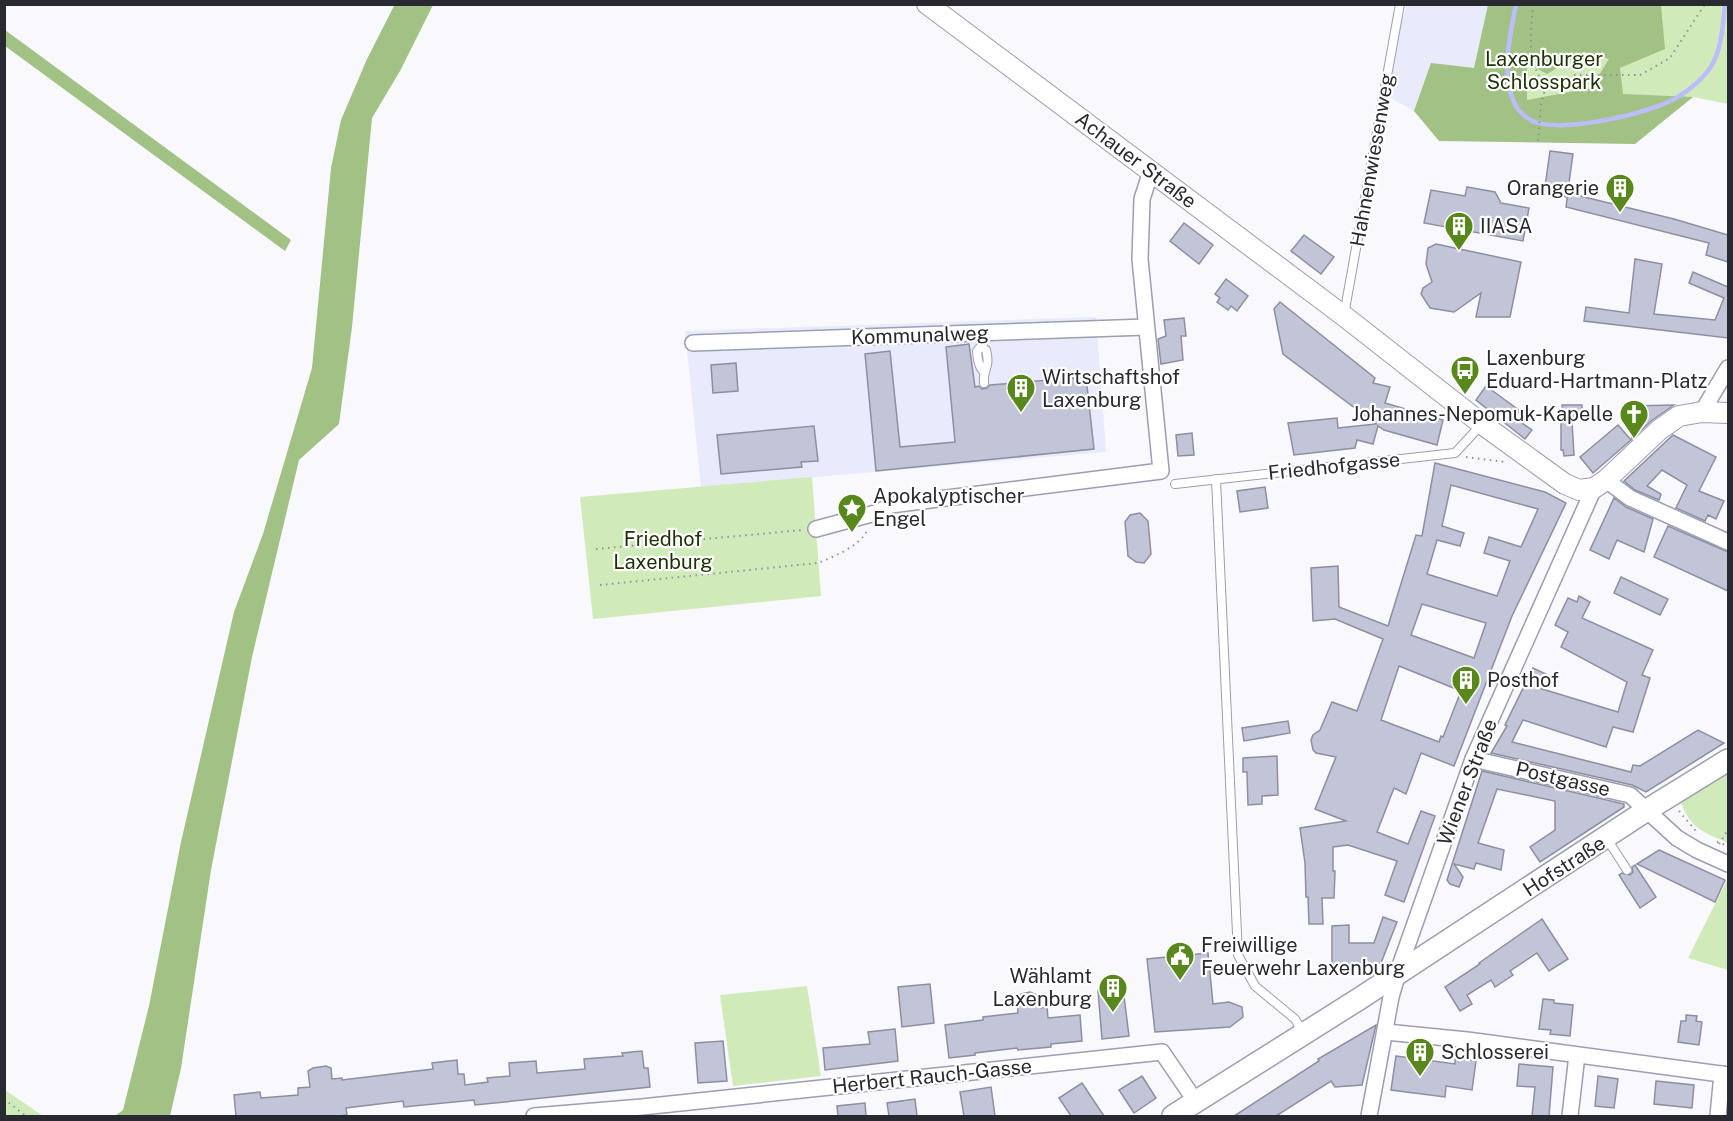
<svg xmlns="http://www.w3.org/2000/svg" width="1733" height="1121" viewBox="0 0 1733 1121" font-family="'Public Sans',sans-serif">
<rect width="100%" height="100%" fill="#f8f8fd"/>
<g fill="#e9eafb">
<polygon points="1407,5 1488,5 1474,68 1431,63 1414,111 1389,97 1400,27"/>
<polygon points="1096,317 1106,452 701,487 685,331"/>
</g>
<g fill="#d0ebb9">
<polygon points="1488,5 1728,5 1728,104 1693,97 1648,132 1414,111 1431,63 1474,68"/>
<polygon points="812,477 821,596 593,619 580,497"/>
<path d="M 1728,772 L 1728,843 C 1702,831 1691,830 1680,800 Z"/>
<polygon points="1728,878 1728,970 1688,958"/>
<polygon points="807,986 821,1076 733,1086 720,995"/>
<polygon points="5,1090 43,1116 5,1116"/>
</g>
<g fill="#a1c284" fill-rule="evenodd">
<polygon points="395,4 433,5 400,71 372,118 352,327 339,424 299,460 252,657 211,870 181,1068 170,1116 115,1116 123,1110 149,1006 181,842 234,612 263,534 312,368 331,168 341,120 367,59"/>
<path d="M 1488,5 L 1661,5 L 1665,49 L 1620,68 L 1623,94 L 1693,97 L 1635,144 L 1439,141 L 1414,111 L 1431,63 L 1474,68 ZM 1584,52 L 1609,59 L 1591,88 L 1527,100 L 1527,63 L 1547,74 Z"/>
<polygon points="5,30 291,240 285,251 5,46"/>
</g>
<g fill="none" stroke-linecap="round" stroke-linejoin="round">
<path stroke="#bbbdff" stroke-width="4.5" d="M 1516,4 C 1510,37 1499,78 1517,108 C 1520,112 1530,121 1535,122 C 1565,133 1655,113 1681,95 C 1692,88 1707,75 1713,63 C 1722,46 1723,23 1725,4"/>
</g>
<g fill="#c2c4d8" stroke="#8d8ea1" stroke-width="1.5" fill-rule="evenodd">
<polygon points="1550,151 1573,154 1567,197 1544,194"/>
<polygon points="1467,187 1495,192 1501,203 1529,208 1523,241 1424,223 1431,190 1465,196"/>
<polygon points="1568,193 1674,219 1728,235 1728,262 1706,255 1709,243 1566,207"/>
<polygon points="1184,223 1213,245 1199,264 1170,241"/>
<polygon points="1304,235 1334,257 1321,274 1291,251"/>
<polygon points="1436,244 1521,262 1510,317 1476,317 1481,293 1454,312 1430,308 1421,294 1423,288 1432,282 1426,264 1428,248"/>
<polygon points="1635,259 1662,264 1654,314 1715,320 1724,298 1689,283 1693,272 1728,287 1728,338 1584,321 1586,307 1629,313"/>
<polygon points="1226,279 1248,296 1237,311 1231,306 1228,310 1217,302 1220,298 1215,294"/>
<polygon points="1280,302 1375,378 1373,383 1390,387 1385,403 1443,420 1437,445 1384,430 1378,426 1373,444 1357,440 1355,448 1294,455 1288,423 1337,418 1338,428 1376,424 1283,354 1274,309"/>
<polygon points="1184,318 1186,336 1181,336 1183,360 1161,364 1158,339 1166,336 1164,320"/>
<polygon points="969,344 975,387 979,386 982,389 987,388 990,385 1086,377 1094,449 876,471 865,354 890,351 900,447 955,442 946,347"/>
<polygon points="736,363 738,391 713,393 711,365"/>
<polygon points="1486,386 1520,411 1515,418 1532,430 1525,439 1476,400"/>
<polygon points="1562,405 1582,405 1582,419 1563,415"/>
<polygon points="1674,405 1651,421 1632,439 1629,406"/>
<polygon points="1561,421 1572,421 1574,455 1564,456 1563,450 1561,450"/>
<polygon points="1618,425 1631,440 1593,473 1580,457"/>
<polygon points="814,426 818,461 801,462 802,467 721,474 717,435"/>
<polygon points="1192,433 1194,455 1178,456 1176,435"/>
<polygon points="1673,435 1716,457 1699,491 1724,501 1716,519 1708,515 1705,521 1676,508 1687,485 1662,470 1647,486 1661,494 1659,500 1635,490 1624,481"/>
<path d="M 1435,463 L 1545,492 L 1566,503 L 1512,616 L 1454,766 L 1421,753 L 1406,794 L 1394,788 L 1377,832 L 1408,844 L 1421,811 L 1435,816 L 1404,902 L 1385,895 L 1397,861 L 1348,845 L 1333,847 L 1333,871 L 1335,871 L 1334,898 L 1322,898 L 1323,924 L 1309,924 L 1308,897 L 1306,897 L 1305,863 L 1300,828 L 1346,821 L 1315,809 L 1336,757 L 1316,753 L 1313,750 L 1311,740 L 1313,735 L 1320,730 L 1332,702 L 1357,711 L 1383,639 L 1335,619 L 1313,621 L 1311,568 L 1338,566 L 1339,607 L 1388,626 L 1416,535 L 1422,536 ZM 1451,485 L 1538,509 L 1521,547 L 1489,537 L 1484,553 L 1510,561 L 1497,596 L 1427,574 L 1437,540 L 1460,546 L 1464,533 L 1442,526 ZM 1422,604 L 1486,623 L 1474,658 L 1411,635 ZM 1399,666 L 1461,691 L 1443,737 L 1441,736 L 1439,742 L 1381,720 Z"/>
<polygon points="1265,487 1268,508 1240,512 1237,491"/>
<polygon points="1614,498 1626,507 1653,519 1644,552 1617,540 1609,559 1590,550"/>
<polygon points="1140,513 1148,521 1151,554 1144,563 1136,562 1128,556 1125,522 1130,515"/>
<polygon points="1668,526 1728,552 1728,591 1654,557"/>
<polygon points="1621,577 1668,599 1660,615 1614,593"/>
<polygon points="1579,596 1590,602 1582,618 1653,650 1642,675 1650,678 1633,732 1613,727 1606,747 1523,720 1512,742 1631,772 1633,765 1640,766 1698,730 1724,743 1646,792 1632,785 1491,753 1507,726 1505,725 1533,668 1546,674 1539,688 1618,712 1627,682 1561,647 1568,632 1555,625 1568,598 1577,602"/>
<polygon points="1288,721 1290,733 1244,741 1242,728"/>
<polygon points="1277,756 1278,795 1262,796 1262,804 1248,805 1247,772 1243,772 1243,758"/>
<polygon points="1482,771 1624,804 1624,807 1540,862 1530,847 1555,830 1555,801 1497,789 1478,843 1504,850 1501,870 1476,863 1474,869 1454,864 1463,877 1459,887 1450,884 1447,880"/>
<polygon points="1659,850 1725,880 1715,902 1637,864"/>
<polygon points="1635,865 1656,897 1640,908 1619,875 1622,873 1630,875 1633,872 1632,867"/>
<polygon points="1383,917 1397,922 1381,963 1332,964 1332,926 1349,925 1349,943 1374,943"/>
<polygon points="1542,919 1568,959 1549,971 1537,953 1510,971 1513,975 1495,987 1491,980 1467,995 1472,1004 1460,1011 1445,987 1480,964 1479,963"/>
<polygon points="1208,953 1213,1004 1229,1002 1242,1007 1243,1017 1230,1027 1155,1032 1147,959"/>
<polygon points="930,984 934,1023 902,1027 898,987"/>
<polygon points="1123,988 1129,1036 1102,1039 1098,991"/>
<polygon points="1030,992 1039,996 1040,1008 1047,1007 1048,1018 1080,1015 1082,1041 1051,1044 1051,1047 1018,1050 1017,1048 975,1053 975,1055 949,1058 945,1025 983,1020 983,1017 1018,1013 1017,1002 1021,994"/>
<polygon points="1543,999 1554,1000 1554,1003 1573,1005 1570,1036 1550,1034 1551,1030 1539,1029"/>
<polygon points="1686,1015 1697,1016 1696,1021 1702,1022 1699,1045 1678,1042 1681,1021 1686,1021"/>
<polygon points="1376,1025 1362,1085 1335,1087 1331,1081 1276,1116 1234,1116 1319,1061 1318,1059"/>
<polygon points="895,1029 898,1061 825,1070 823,1048 870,1044 868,1032"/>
<polygon points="723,1041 727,1081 698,1083 695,1043"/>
<polygon points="642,1051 644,1068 648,1068 650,1087 475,1105 474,1100 404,1107 403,1101 346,1108 347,1115 338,1116 236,1116 234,1095 260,1092 261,1098 298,1095 298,1088 310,1087 308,1071 313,1068 326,1066 331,1068 332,1079 342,1078 342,1080 433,1069 432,1063 457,1060 458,1074 464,1074 465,1085 488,1082 487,1078 510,1076 509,1063 536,1061 537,1073 585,1069 584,1059 623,1056 622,1053"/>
<polygon points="1396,1056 1455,1064 1455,1058 1476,1061 1472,1090 1446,1086 1445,1097 1391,1090"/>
<polygon points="1519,1064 1553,1067 1549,1116 1532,1116 1535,1087 1517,1086"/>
<polygon points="1142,1076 1156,1098 1134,1113 1119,1090"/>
<polygon points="1598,1076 1618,1079 1614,1108 1595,1106"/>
<polygon points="1656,1081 1694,1085 1692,1108 1654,1104"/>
<polygon points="1082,1083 1104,1116 1071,1116 1059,1098"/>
<polygon points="991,1087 995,1116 964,1116 960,1092"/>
<polygon points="915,1099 917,1116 889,1116 887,1103"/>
<polygon points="865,1103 866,1116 838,1116 837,1106"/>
</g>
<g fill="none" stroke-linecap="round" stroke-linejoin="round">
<g stroke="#9c9eb1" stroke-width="10">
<g id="service">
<polyline points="1344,315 1400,4"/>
<path d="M 981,333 L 981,346 L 977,351 C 978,360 978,365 983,371"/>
<path d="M 981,346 L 986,350 C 987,354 988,361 987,365 C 985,372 983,375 984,383"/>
<polyline points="1216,479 1238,955 1255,986 1295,1019 1303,1033"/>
<polyline points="1175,484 1455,453 1481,425"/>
<polyline points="1607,839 1627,870"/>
</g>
</g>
<g stroke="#9c9eb1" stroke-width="18">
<g id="minor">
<polyline points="693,343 1146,327"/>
<polyline points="1702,412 1728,368"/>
<polyline points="1606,480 1630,498 1728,542"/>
<polyline points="816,529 879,512 891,505 1161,471 1140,259 1142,199 1151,171"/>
<polyline points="1473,759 1630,795 1677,838 1697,850 1728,864"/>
<polyline points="1386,1032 1467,1040 1728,1075"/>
<polyline points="534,1116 642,1107 1162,1052 1196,1102"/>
<polyline points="1369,1116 1391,997 1401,963 1473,759 1594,488"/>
<polyline points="1570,1116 1577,1055"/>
<polyline points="1718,1116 1722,1074"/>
</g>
</g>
<g stroke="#9c9eb1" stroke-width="22">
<polyline id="tertiary" points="927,4 1344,316 1482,424 1565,484 1579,490 1594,488 1606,480 1659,430 1679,416 1702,412 1728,413"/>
</g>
<g stroke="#9c9eb1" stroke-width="24">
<polyline id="secondary" points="1173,1116 1359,999 1647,810 1728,760"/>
</g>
<g stroke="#919198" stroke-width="2" stroke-dasharray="1.5 4.5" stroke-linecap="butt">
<path d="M 1533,4 C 1531,34 1526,60 1545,85"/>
<polyline points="1546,86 1575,75 1640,75 1670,58 1705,4"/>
<polyline points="1538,141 1541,104 1546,86"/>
<polyline points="1466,457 1505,462"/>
<polyline points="596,549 803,530"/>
<path d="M 600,585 L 818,563 C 835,556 858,547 867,531"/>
<polyline points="1679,811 1696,831"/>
<polyline points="1717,842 1728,846"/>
<polyline points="1719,844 1728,830"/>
<polyline points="4,1099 26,1116"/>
</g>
<use href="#service" stroke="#fff" stroke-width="8"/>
<use href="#minor" stroke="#fff" stroke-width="15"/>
<use href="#tertiary" stroke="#fff" stroke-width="20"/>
<use href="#secondary" stroke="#fff" stroke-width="21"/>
</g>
<defs>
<g id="building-pin" transform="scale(1.5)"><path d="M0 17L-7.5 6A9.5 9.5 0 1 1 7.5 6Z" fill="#58881b" stroke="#fff"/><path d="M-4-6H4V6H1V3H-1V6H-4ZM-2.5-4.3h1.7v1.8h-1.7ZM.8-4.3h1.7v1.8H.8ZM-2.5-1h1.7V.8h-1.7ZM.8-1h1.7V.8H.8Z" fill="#fff"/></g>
<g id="bus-pin" transform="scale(1.5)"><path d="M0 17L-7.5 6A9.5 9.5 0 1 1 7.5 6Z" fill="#58881b" stroke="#fff"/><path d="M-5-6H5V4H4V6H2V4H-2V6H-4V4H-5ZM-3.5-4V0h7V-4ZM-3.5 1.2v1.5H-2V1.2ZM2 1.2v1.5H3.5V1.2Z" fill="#fff"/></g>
<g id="church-pin" transform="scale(1.5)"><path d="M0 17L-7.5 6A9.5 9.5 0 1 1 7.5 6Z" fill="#58881b" stroke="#fff"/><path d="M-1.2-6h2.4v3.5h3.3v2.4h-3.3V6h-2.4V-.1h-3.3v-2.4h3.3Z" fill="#fff"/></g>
<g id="sight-pin" transform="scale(1.5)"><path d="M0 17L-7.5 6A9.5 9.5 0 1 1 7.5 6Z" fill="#58881b" stroke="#fff"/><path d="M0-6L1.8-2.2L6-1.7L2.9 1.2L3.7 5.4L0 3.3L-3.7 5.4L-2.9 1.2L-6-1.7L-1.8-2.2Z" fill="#fff"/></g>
<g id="civic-pin" transform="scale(1.5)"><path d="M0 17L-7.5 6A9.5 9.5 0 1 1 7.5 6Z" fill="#58881b" stroke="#fff"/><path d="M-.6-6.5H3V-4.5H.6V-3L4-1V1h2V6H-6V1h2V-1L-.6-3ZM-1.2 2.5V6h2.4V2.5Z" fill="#fff"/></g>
</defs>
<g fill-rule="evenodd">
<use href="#building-pin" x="1620" y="188"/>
<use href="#building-pin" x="1459" y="226"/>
<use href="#bus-pin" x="1465" y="370"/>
<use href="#building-pin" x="1021" y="388"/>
<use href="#church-pin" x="1634" y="414"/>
<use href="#sight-pin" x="852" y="508"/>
<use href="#building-pin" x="1466" y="680"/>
<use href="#civic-pin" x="1180" y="956"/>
<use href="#building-pin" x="1113" y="988"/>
<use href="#building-pin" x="1420" y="1052"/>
</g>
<g text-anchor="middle" stroke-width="4.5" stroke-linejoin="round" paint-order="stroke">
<g font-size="20" fill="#1d3104" stroke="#fff">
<text x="1544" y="66">Laxenburger<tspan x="1544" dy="23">Schlosspark</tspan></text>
<text x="663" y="546">Friedhof<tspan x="663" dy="23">Laxenburg</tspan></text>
</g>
<g font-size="20" fill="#292931" stroke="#fff">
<text transform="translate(1136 160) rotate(37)" y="7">Achauer Straße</text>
<text transform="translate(1372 160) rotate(-80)" y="7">Hahnenwiesenweg</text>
<text transform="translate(920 335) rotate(-2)" y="7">Kommunalweg</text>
<text transform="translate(1334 466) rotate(-6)" y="7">Friedhofgasse</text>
<text transform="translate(1563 779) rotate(13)" y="7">Postgasse</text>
<text transform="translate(1467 782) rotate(-69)" y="7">Wiener Straße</text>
<text transform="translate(1564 866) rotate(-33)" y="7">Hofstraße</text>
<text transform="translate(932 1076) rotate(-6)" y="7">Herbert Rauch-Gasse</text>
</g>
<g font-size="20" fill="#292931" stroke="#fff" text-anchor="start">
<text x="1599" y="195" text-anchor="end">Orangerie</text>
<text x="1480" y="233">IIASA</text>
<text x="1486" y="365">Laxenburg<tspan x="1486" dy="23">Eduard-Hartmann-Platz</tspan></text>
<text x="1042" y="384">Wirtschaftshof<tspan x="1042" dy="23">Laxenburg</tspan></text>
<text x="1613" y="421" text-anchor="end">Johannes-Nepomuk-Kapelle</text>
<text x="873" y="503">Apokalyptischer<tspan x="873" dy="23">Engel</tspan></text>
<text x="1487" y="687">Posthof</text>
<text x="1201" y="952">Freiwillige<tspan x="1201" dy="23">Feuerwehr Laxenburg</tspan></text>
<text x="1092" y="983" text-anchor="end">Wählamt<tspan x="1092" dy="23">Laxenburg</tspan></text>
<text x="1441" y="1059">Schlosserei</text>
</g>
</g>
<rect width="1733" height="1121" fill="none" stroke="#292931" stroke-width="12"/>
</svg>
